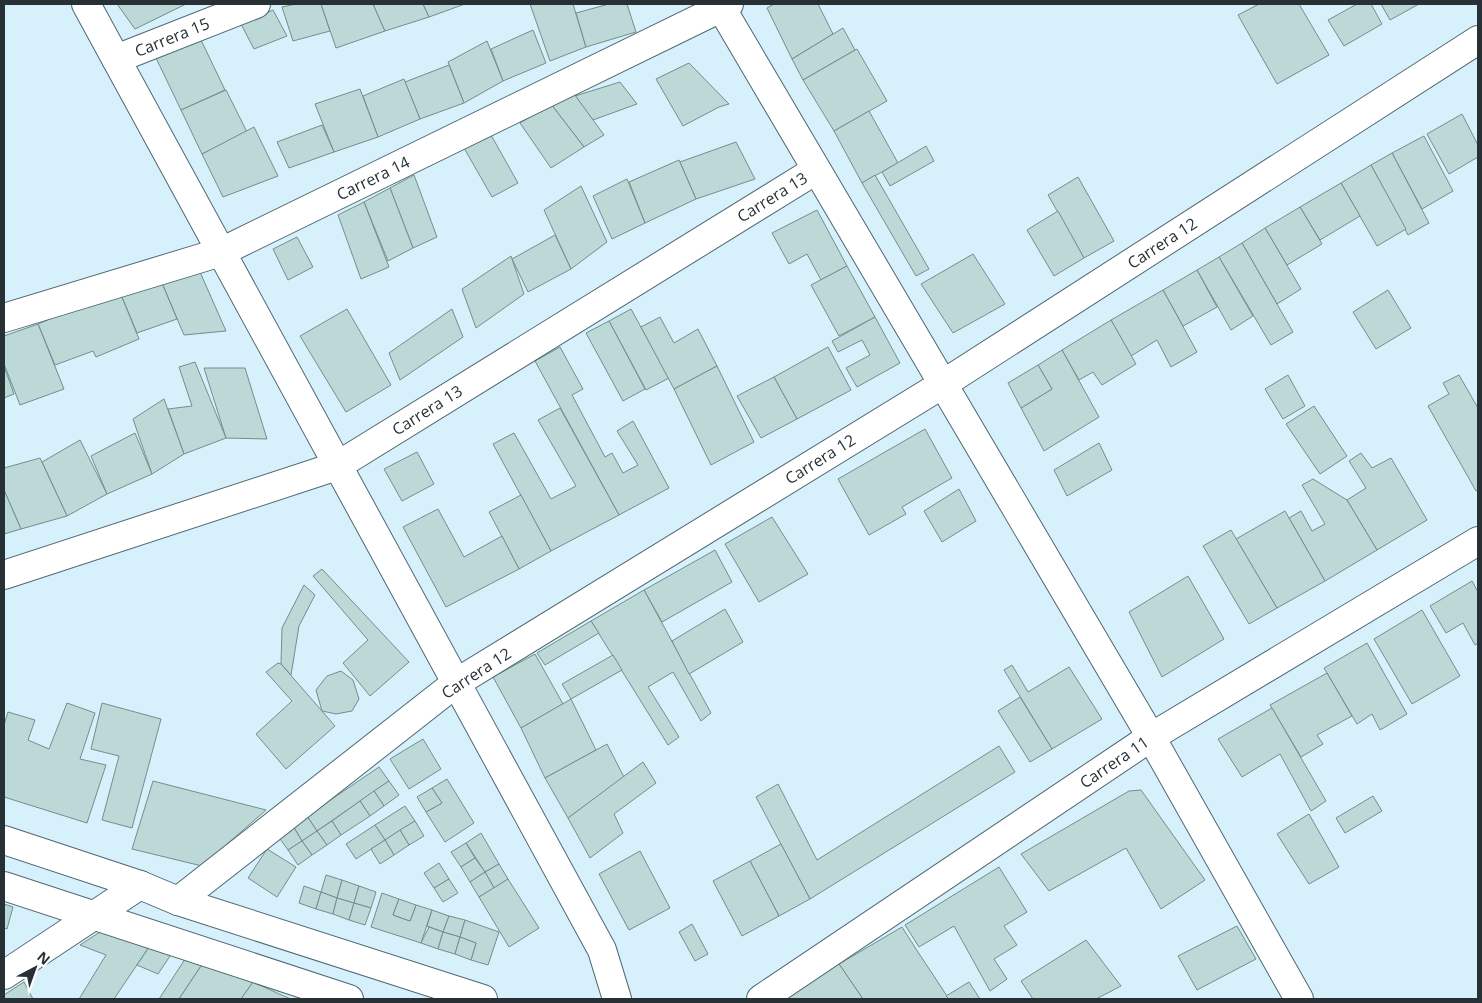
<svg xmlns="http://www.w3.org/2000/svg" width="1482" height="1003" viewBox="0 0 1482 1003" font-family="'Open Sans',sans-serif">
<rect width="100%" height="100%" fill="#d7f1fc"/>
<g fill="#bcd9d7" stroke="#728e8c">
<polygon points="117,4 186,4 135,29"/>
<polygon points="296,4 321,4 330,31 293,41 282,7"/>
<polygon points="321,4 373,4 385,31 336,48"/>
<polygon points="373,4 423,4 429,17 385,31"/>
<polygon points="423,4 465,4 429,17"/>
<polygon points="530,4 573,4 586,47 550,61"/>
<polygon points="609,4 627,4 636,32 586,47 576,13"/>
<polygon points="774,4 818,4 833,34 792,59 767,8"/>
<polygon points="1259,4 1299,4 1329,55 1277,84 1238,15"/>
<polygon points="1357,4 1371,4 1382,24 1344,46 1328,20"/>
<polygon points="1381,4 1419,4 1390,20"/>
<polygon points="273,10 287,36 254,49 241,24"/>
<polygon points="843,28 855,50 803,80 792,59"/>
<polygon points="533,30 546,63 503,81 491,49"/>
<polygon points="201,40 225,90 181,110 156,58"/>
<polygon points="487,41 503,81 464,103 448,62"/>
<polygon points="857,49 887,101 834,131 803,80"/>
<polygon points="689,63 729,104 719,107 683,126 656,79"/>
<polygon points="449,65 464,103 420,119 405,82"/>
<polygon points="404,79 420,119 378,137 363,96"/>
<polygon points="620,82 637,104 593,120 575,96"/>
<polygon points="360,89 378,137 334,152 315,104"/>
<polygon points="226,90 247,132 202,154 181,110"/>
<polygon points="572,91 604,135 584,147 551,104"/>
<polygon points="551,104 584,147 551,168 520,123"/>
<polygon points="869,111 898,163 862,183 834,131"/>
<polygon points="1462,114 1478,145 1478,157 1449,174 1427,134"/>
<polygon points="322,125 334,152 289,168 277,142"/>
<polygon points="254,127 278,176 223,197 202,154"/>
<polygon points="491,135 518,183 492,197 464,148"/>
<polygon points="1424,136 1453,191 1422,209 1392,153"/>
<polygon points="736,142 755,179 696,199 680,162"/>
<polygon points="926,146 934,161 890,186 882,172"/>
<polygon points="1392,153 1429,223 1408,235 1371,165"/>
<polygon points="679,160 696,199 645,223 629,182"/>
<polygon points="1371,165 1406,229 1377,246 1341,183"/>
<polygon points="414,175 437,237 413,248 390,188"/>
<polygon points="875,175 929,269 916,276 862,183"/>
<polygon points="1078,177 1114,241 1084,258 1048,195"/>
<polygon points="627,179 645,223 612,239 593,196"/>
<polygon points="1341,183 1360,216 1320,240 1300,207"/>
<polygon points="581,186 607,242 571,269 544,210"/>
<polygon points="390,188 413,248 388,261 364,202"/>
<polygon points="364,202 389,267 361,279 338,215"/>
<polygon points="1300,207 1322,244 1287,265 1265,228"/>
<polygon points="817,210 847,266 821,280 807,254 789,264 772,233"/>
<polygon points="1058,211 1084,258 1054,276 1027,230"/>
<polygon points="1265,228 1301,289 1277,304 1242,243"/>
<polygon points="555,235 571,269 528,292 512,259"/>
<polygon points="297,237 313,267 288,280 273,249"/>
<polygon points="1242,243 1293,332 1271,345 1219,257"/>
<polygon points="973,254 1005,304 953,333 921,284"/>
<polygon points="511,256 524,294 476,328 462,289"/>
<polygon points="1219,257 1253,316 1231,330 1197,270"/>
<polygon points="847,266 875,317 839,336 811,285"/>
<polygon points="1197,270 1217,307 1183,326 1163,290"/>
<polygon points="200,272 226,331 184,335 159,276"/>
<polygon points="159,276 177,319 137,333 119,290"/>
<polygon points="119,290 139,339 96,357 93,351 55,365 38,324"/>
<polygon points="1163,290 1197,352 1171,367 1157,340 1131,356 1111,320"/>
<polygon points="1388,290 1411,328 1376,349 1353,312"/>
<polygon points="347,309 391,385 346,412 300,336"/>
<polygon points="452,309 463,337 400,380 389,353"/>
<polygon points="631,309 669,378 646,390 609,321"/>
<polygon points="660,317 674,343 698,329 717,366 674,389 641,327"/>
<polygon points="875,317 900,363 857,387 846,368 870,355 862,340 838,352 832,341"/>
<polygon points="1111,320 1136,364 1102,385 1093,372 1079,380 1062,350"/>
<polygon points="609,321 645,389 623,401 586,333"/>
<polygon points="38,324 64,389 20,405 4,364 4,336"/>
<polygon points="560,347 583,389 572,395 605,457 612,453 623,473 638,465 617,431 633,421 669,488 619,515 535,361"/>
<polygon points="828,347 851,390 797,419 774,377"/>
<polygon points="1062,350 1099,417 1044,451 1021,408 1052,389 1038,365"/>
<polygon points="195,362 226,438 184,454 168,409 192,406 179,367"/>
<polygon points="1038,365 1052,389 1021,408 1008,383"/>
<polygon points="4,366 14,394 4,398"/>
<polygon points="717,366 754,442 711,465 674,389"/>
<polygon points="204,368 245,368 267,439 226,438"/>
<polygon points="1288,375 1305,406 1283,419 1265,389"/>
<polygon points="1459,375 1478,408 1478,490 1476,491 1428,406 1449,394 1443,383"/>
<polygon points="774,377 797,419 761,438 737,396"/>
<polygon points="164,399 184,454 152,474 133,419"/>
<polygon points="1314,406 1347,456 1320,474 1286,424"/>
<polygon points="560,408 619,515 551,551 493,444 514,433 551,499 576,486 538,420"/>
<polygon points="925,429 952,478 902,507 906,514 869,535 838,479"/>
<polygon points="135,433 152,474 107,494 91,456"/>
<polygon points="80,440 107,494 67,516 42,462"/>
<polygon points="1099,443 1112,470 1067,496 1054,470"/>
<polygon points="417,452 434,484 402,501 384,469"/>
<polygon points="1361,453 1372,468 1391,458 1427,520 1377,550 1347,500 1366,488 1349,461"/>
<polygon points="40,458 67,516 21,529 4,490 4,468"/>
<polygon points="1313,479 1347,500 1377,550 1325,581 1289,518 1301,511 1312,531 1325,524 1302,485"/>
<polygon points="959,489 976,521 942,542 924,511"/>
<polygon points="4,490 21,529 4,534"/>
<polygon points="521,495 551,551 519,569 489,512"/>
<polygon points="438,509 464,557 502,536 519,569 446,607 403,527"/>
<polygon points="1285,511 1325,581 1277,608 1236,539"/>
<polygon points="772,517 808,574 759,602 725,544"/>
<polygon points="1231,530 1277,608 1249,624 1203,546"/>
<polygon points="715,550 732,582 662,622 644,590"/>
<polygon points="322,569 409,662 370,696 343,663 368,640 313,576"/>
<polygon points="1188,576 1224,639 1162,677 1129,612"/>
<polygon points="1472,581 1478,592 1478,643 1475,645 1463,623 1446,633 1430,606"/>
<polygon points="304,585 315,595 299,626 291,675 281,664 282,628"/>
<polygon points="644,590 711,713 701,721 673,672 648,687 679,737 668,745 591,621"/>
<polygon points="725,609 743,642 689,674 672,641"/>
<polygon points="1422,610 1460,676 1412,704 1374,639"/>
<polygon points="591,621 599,633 545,665 537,653"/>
<polygon points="1367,643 1407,714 1380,730 1372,714 1357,724 1324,668"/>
<polygon points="535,654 563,704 521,728 493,677"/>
<polygon points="613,655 622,670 571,699 562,684"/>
<polygon points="278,663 281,664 335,726 286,769 256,734 292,701 266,672"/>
<polygon points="1012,665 1028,692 1069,667 1102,719 1052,749 1004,670"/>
<polygon points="341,671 353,680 359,699 352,711 336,714 322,711 316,690 327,676"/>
<polygon points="1327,673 1352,716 1317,735 1323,744 1301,757 1270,705"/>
<polygon points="1020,697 1052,749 1030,762 998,711"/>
<polygon points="571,699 596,750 545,778 521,728"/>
<polygon points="67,703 95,713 80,759 106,765 87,823 4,797 4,725 8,712 35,720 28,740 49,749"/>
<polygon points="102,703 161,719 132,828 102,820 119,756 91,749"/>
<polygon points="1272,708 1326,801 1311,811 1280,754 1242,777 1218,739"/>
<polygon points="423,739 441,769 409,789 390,759"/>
<polygon points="607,744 624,777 568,818 545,778"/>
<polygon points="999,746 1015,772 810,899 756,797 778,784 817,860"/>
<polygon points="643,762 656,783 614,814 623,833 590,858 568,818"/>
<polygon points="379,767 389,781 317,831 307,816"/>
<polygon points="447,779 474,823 445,842 426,812 442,803 432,788"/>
<polygon points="153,781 266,810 202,866 132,849"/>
<polygon points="389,781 399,795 384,806 374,791"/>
<polygon points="432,788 442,803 426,812 417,797"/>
<polygon points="1141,790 1205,880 1161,909 1126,848 1049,891 1021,854 1129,791"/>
<polygon points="374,791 384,806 370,816 360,801"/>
<polygon points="1373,796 1382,811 1345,833 1336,818"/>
<polygon points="360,801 370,816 341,835 332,821"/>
<polygon points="405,806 415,821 385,840 375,825"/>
<polygon points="1309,814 1339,867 1309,884 1277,834"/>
<polygon points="307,816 317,831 302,841 293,826"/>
<polygon points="332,821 341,835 327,845 317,831"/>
<polygon points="415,821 424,836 409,845 400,830"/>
<polygon points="375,825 385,840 356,859 346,844"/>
<polygon points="293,826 302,841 288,850 278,836"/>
<polygon points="400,830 409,845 394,855 385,840"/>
<polygon points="317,831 327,845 312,855 302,841"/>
<polygon points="481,833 499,864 485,872 466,843"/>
<polygon points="385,840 394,855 380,864 371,849"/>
<polygon points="302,841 312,855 298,865 288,850"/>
<polygon points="466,843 475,858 461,867 451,852"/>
<polygon points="781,844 810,899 779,916 750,861"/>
<polygon points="267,849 296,867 277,897 248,878"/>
<polygon points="640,851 670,908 629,930 599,874"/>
<polygon points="475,858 485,872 470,882 461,867"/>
<polygon points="750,861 779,916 742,936 713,881"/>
<polygon points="439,863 449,879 434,888 424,873"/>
<polygon points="499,864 508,879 494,888 485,872"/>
<polygon points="999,867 1027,912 1004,926 1017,945 994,959 1007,979 990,991 954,926 919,947 905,925"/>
<polygon points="485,872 494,888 479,897 470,882"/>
<polygon points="326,875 342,880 337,898 321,892"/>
<polygon points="449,879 458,893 443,902 434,888"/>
<polygon points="508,879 539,928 509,947 479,897"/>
<polygon points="342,880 359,886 354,903 337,898"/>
<polygon points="304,886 321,892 316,909 299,903"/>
<polygon points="359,886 376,892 371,908 354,903"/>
<polygon points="321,892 337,898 333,914 316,909"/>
<polygon points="382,893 399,899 393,915 410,921 416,905 432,910 421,943 371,927"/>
<polygon points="337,898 354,903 349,920 333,914"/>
<polygon points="399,899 416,905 410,921 393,915"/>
<polygon points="354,903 371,908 365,925 349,920"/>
<polygon points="4,904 13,907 7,929 4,928"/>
<polygon points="432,910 449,916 443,932 427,926"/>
<polygon points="449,916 465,920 460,937 443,932"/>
<polygon points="465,920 499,932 488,965 471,960 476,943 460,937"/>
<polygon points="692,924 708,954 695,961 679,932"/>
<polygon points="109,926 155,938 114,999 79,999 106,955 80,945"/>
<polygon points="1237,926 1256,959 1197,990 1178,956"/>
<polygon points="429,927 443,932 438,949 421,943"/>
<polygon points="902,927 916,949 949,999 863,999 839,964"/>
<polygon points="443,932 460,937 455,954 438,949"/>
<polygon points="460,937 476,943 471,960 455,954"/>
<polygon points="155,938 176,947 158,974 137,965"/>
<polygon points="1086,940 1121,986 1096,999 1033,999 1021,981"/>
<polygon points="189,953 205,960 179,999 159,999"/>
<polygon points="205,960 253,982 241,999 179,999"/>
<polygon points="839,964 863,999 780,999"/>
<polygon points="24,982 33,999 4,999 4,995"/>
<polygon points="253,982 277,993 291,999 241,999"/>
<polygon points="969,982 980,999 949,999 946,996"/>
</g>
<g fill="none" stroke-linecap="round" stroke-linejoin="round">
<g stroke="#506771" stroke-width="30">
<g id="minor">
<polyline points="86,4 602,950 617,999"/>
<polyline points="719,4 1151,737 1299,999"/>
<polyline points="116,59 256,4"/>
<polyline points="4,318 221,252 729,4"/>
<polyline points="4,575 337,466 816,170"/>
<polyline points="178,901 456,683 943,384 1478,40"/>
<polyline points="4,975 140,885"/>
<polyline points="761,999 1151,737 1478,541"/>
</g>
</g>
<g stroke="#506771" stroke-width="30">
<g id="major">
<polyline points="4,840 140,885 178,901 483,999"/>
<polyline points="4,886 349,999"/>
</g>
</g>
<use href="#minor" stroke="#fff" stroke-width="28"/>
<use href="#major" stroke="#fff" stroke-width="28"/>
</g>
<g text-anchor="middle" stroke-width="4.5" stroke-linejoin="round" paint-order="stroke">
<g font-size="16" fill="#273135" stroke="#fff">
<text transform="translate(172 37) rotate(-22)" y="6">Carrera 15</text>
<text transform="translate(373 178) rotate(-26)" y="6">Carrera 14</text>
<text transform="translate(772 197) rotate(-32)" y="6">Carrera 13</text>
<text transform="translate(1162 243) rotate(-33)" y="6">Carrera 12</text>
<text transform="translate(427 410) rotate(-32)" y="6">Carrera 13</text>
<text transform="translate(820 459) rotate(-32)" y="6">Carrera 12</text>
<text transform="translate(476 673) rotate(-33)" y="6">Carrera 12</text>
<text transform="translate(1114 762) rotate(-34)" y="6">Carrera 11</text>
</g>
</g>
<rect width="1482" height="1003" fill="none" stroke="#273135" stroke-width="10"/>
<g transform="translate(35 968) rotate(41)" stroke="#ffffff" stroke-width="4" paint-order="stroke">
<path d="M0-4L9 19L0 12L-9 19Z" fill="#273135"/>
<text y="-8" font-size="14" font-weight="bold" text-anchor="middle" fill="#273135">N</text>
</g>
</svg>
